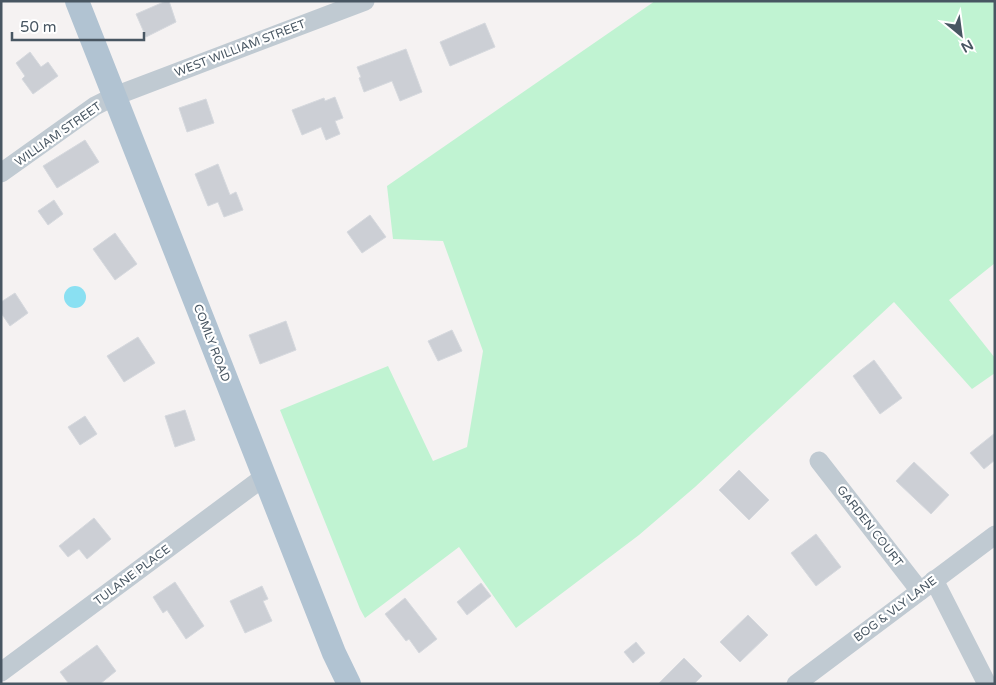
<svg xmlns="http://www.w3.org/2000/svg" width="996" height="685" viewBox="0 0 996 685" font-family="'Varela Round',sans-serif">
<rect width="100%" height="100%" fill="#f5f2f2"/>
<polygon fill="#c0f3d2" points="655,1 995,1 995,263 949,300 995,358 995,373 972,389 894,302 695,487 639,535 516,628 459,547 365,618 360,609 280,410 388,366 433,461 467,447 483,351 443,241 393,239 387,186"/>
<circle fill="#8ae0f2" cx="75" cy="297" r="11"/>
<g fill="#cccfd5" stroke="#d6d9de">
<polygon points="166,1 169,1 176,22 146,37 136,14"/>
<polygon points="485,23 495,47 450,66 440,42"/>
<polygon points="406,49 422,92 400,101 392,81 364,92 359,78 361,77 357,67"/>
<polygon points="30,52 41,67 48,62 58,76 33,94 22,79 25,76 16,63"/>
<polygon points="335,97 343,118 335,121 340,134 326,140 321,127 302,135 292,110 324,98 325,101"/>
<polygon points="206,99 214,123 187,132 179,108"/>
<polygon points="85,140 99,162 57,188 43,166"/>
<polygon points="218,164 230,195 236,192 243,210 224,217 218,202 208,206 195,174"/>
<polygon points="54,200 63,214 48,225 38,211"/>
<polygon points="370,215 386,237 362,253 347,232"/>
<polygon points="115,233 137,264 115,280 93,249"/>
<polygon points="15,293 28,313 10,326 1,313 1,302"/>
<polygon points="286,321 296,350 260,364 249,335"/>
<polygon points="452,330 462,351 438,361 428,341"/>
<polygon points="138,337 155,363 124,382 107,356"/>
<polygon points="874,360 902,398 880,414 853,376"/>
<polygon points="185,410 195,440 175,447 165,416"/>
<polygon points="85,416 97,434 80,445 68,427"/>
<polygon points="995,433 995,460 984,469 970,453"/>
<polygon points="914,462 949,495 931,514 896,481"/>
<polygon points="739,470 769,500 749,520 719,490"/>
<polygon points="94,518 111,539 87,559 79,549 68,557 59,546"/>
<polygon points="816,534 841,567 816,586 791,553"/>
<polygon points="175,582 204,626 186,639 167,610 163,613 153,597"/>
<polygon points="481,583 491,596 467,615 457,602"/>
<polygon points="262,586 268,599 263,601 272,621 245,633 230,601"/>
<polygon points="405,598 437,639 419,653 409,639 406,641 385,614"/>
<polygon points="748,615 768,635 740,662 720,642"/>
<polygon points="636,642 645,653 633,663 624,652"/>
<polygon points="97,645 116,671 100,684 69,684 60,672"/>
<polygon points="684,658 702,676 694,684 658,684"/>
</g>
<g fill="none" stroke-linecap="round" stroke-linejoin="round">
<g stroke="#c0cad2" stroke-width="19">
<polyline points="1,173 95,106 115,96 365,1"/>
<polyline points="819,461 920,591"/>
<polyline points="934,580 987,684"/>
<polyline points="1,672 264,477"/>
<polyline points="796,684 995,535"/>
</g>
<path stroke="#b1c3d2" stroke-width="24" d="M 77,1 C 164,218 247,436 334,653 L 349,684"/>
</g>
<g text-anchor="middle" stroke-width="4.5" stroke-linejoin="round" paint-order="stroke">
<g font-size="12" fill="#485662" stroke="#fff">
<text transform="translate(240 48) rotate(-21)" y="4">WEST WILLIAM STREET</text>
<text transform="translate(58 134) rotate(-35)" y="4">WILLIAM STREET</text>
<text transform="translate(212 343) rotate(69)" y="4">COMLY ROAD</text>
<text transform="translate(870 526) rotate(52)" y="4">GARDEN COURT</text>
<text transform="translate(132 575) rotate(-37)" y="4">TULANE PLACE</text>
<text transform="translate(895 609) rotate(-37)" y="4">BOG &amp; VLY LANE</text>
</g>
</g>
<rect width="996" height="685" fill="none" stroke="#485662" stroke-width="5"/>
<g transform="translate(961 35) rotate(151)" stroke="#ffffff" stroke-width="4" paint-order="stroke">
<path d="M0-4L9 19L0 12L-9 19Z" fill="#485662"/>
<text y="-8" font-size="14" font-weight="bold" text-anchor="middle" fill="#485662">N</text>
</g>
<path d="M12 32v8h132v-8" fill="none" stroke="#485662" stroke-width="2.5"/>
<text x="20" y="32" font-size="15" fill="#485662" stroke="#ffffff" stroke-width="4" paint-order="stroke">50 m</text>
</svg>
